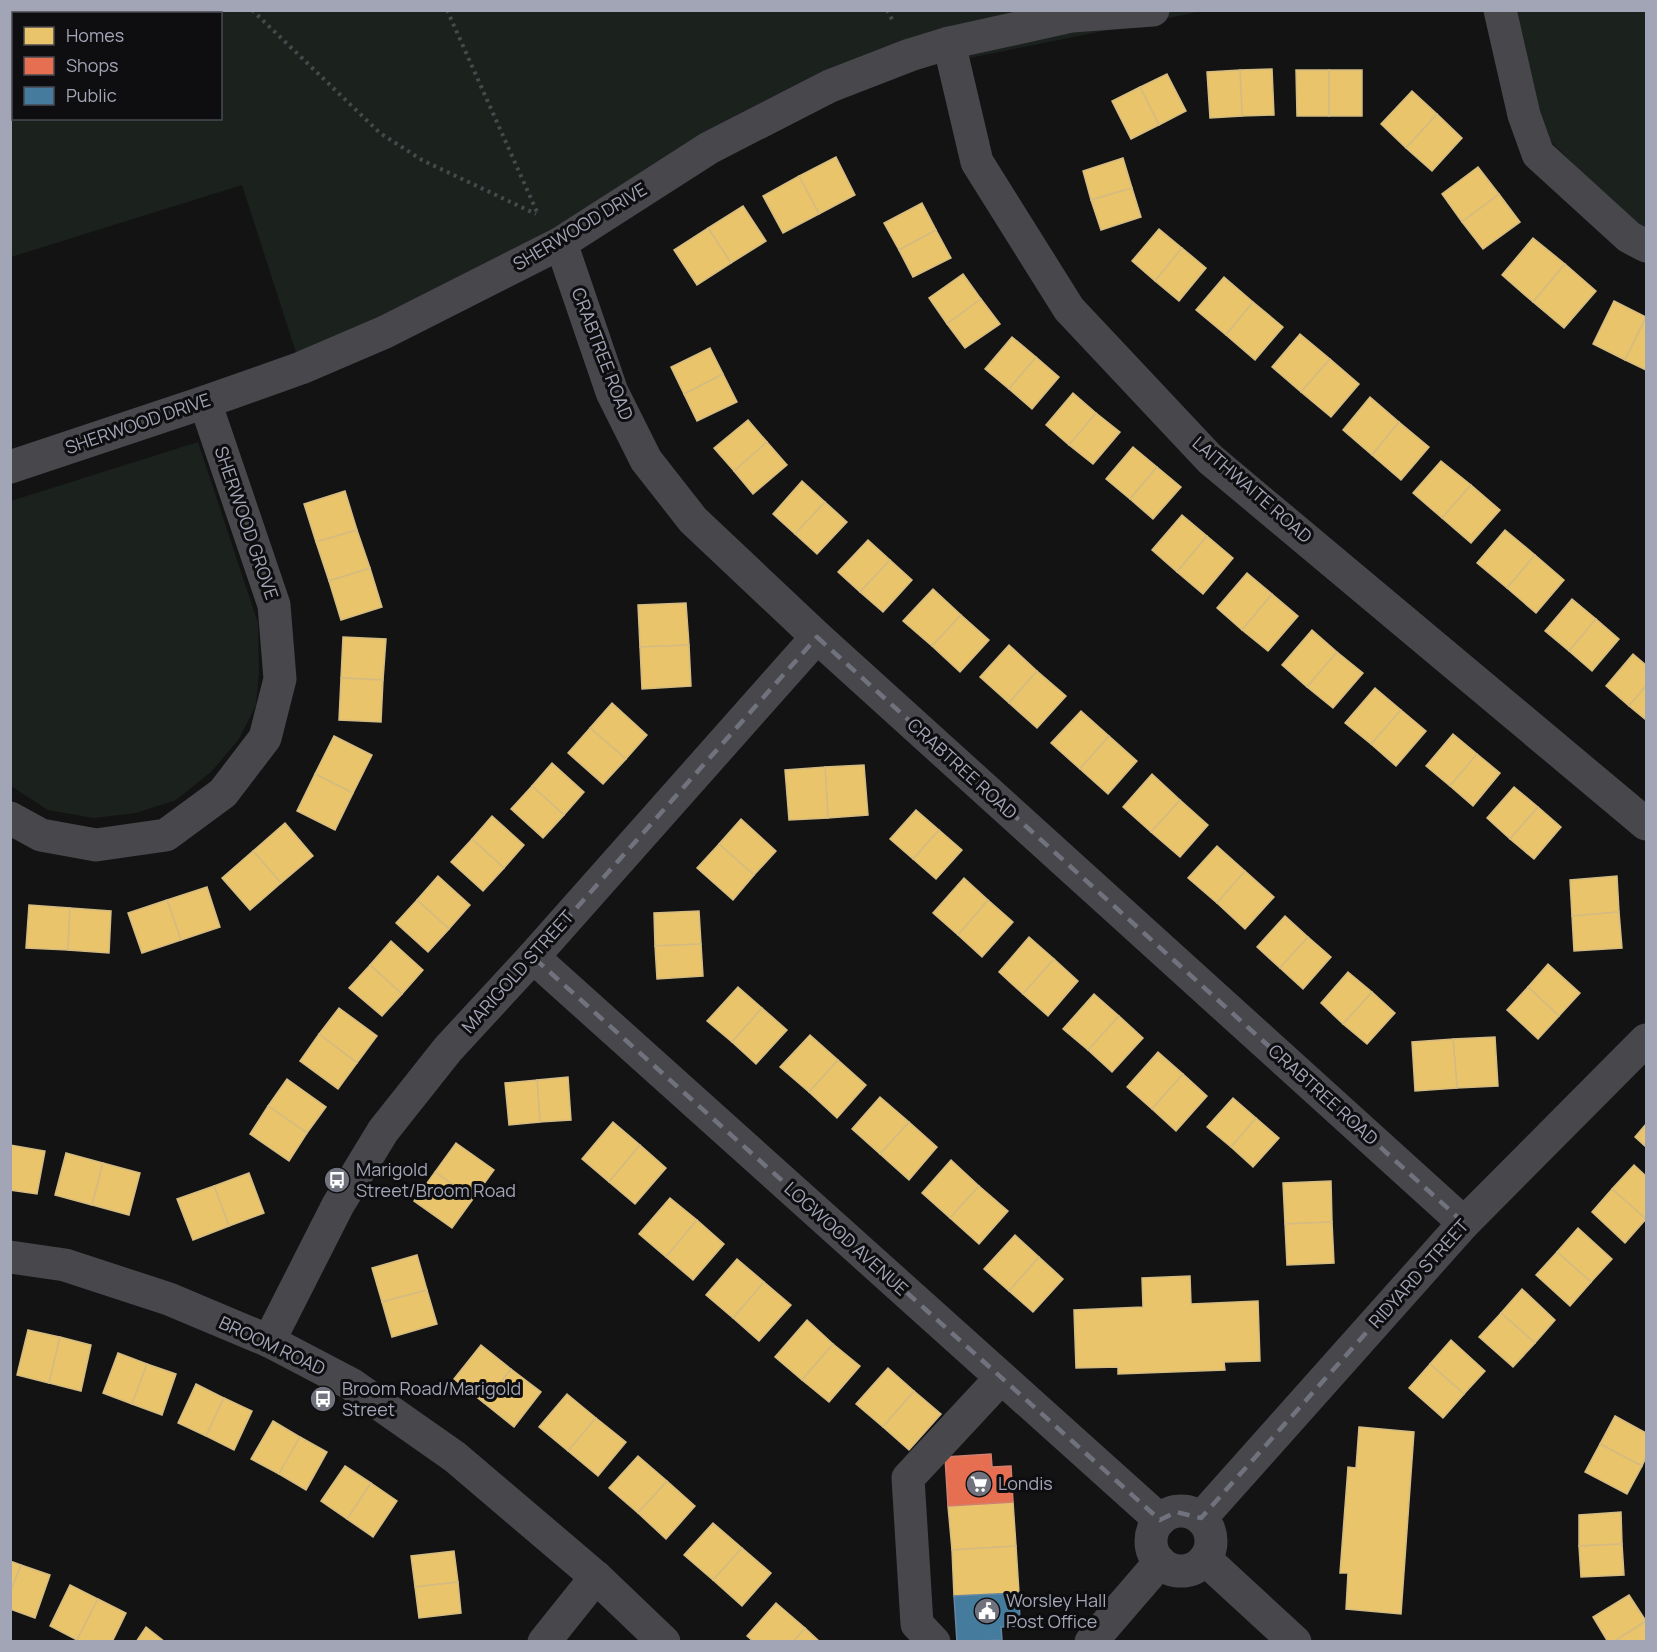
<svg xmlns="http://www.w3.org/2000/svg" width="1657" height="1652" viewBox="0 0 1657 1652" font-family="Manrope,sans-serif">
<rect width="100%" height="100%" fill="#131313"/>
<g fill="#1b221d" fill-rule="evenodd">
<path d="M 11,11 L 1203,11 L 830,86 L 301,368 L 242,185 L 11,257 ZM 14,14 L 220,14 L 220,118 L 14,118 Z"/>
<polygon points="1518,11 1646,11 1646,236 1524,115"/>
<polygon points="198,442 258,623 259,673 256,705 239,739 211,772 176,800 136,813 93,818 48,810 11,786 11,501"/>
</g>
<g fill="#e9c46a" stroke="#d4bb81" stroke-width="1.5">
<polygon points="1272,69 1274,115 1242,116 1240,70"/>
<polygon points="1240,70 1242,116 1210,118 1207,72"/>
<polygon points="1296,70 1329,70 1329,116 1297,116"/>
<rect x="1329" y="70" width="33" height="46"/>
<polygon points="1167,74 1186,111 1159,125 1140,87"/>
<polygon points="1140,87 1159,125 1131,139 1112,101"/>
<polygon points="1412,91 1437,114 1406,148 1381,124"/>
<polygon points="1437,114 1462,138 1432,171 1406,148"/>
<polygon points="836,157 855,195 819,214 799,176"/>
<polygon points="1123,158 1132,188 1091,200 1083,171"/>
<polygon points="1478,167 1499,194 1462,222 1442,194"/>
<polygon points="799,176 819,214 783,233 763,196"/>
<polygon points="1132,188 1141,217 1101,230 1091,200"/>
<polygon points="1499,194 1520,222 1483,249 1462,222"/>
<polygon points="922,203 936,230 899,250 884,223"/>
<polygon points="743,206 766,241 731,263 708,228"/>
<polygon points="708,228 731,263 697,285 674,250"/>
<polygon points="1159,229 1182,248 1155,281 1132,261"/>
<polygon points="936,230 951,258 913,277 899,250"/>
<polygon points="1533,238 1565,264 1533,302 1502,275"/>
<polygon points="1182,248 1206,268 1179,301 1155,281"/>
<polygon points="1565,264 1596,291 1564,328 1533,302"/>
<polygon points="963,274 981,299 947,324 929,298"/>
<polygon points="1224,277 1253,302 1226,335 1196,310"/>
<polygon points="981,299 1000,324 965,348 947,324"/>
<polygon points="1614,301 1646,317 1625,360 1593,344"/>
<polygon points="1253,302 1283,327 1255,360 1226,335"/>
<polygon points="1646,317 1646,370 1625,360"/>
<polygon points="1300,334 1330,359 1301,392 1272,367"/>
<polygon points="1012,337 1036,357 1009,389 985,369"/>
<polygon points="710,348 723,374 684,394 671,367"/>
<polygon points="1036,357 1059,377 1032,409 1009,389"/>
<polygon points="1330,359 1359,384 1331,417 1301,392"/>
<polygon points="723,374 737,402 697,421 684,394"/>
<polygon points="1073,393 1096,413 1069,445 1046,425"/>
<polygon points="1370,397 1399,422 1372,455 1343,430"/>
<polygon points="1096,413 1120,432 1093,464 1069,445"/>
<polygon points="748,420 767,442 734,471 714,448"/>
<polygon points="1399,422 1429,447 1401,480 1372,455"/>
<polygon points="767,442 787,465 753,494 734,471"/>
<polygon points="1133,447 1157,467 1130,499 1106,479"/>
<polygon points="1441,461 1471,485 1442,518 1413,493"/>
<polygon points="1157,467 1181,487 1153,519 1130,499"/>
<polygon points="802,481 825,502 795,534 773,514"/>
<polygon points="1471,485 1500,510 1471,543 1442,518"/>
<polygon points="345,491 357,530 316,542 304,504"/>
<polygon points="825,502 847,522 817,554 795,534"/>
<polygon points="1182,515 1207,536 1177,572 1152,550"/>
<polygon points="357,530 370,568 329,581 316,542"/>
<polygon points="1505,530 1535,555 1507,588 1477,563"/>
<polygon points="1207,536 1233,558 1203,594 1177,572"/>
<polygon points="868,540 890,560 860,592 838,572"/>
<polygon points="1535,555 1564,580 1536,613 1507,588"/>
<polygon points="890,560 912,580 883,612 860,592"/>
<polygon points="370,568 382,607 341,620 329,581"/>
<polygon points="1247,573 1272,594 1242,630 1217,608"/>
<polygon points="933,589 961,615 932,646 903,621"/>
<polygon points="1272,594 1298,616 1268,651 1242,630"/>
<polygon points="1572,599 1596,619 1569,651 1545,631"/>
<polygon points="686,603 689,645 640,647 638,605"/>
<polygon points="961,615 989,640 960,672 932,646"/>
<polygon points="1596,619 1619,639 1592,671 1569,651"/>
<polygon points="1312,630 1337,652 1307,687 1282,665"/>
<polygon points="343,637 386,639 383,680 341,678"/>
<polygon points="689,645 691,686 642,689 640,647"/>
<polygon points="1009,645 1037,671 1009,703 980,677"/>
<polygon points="1337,652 1363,673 1333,708 1307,687"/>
<polygon points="1633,654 1646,665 1646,686 1629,706 1606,686"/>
<polygon points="1037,671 1066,696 1037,728 1009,703"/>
<polygon points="341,678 383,680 381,722 339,720"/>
<polygon points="1646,686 1646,720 1629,706"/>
<polygon points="1375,688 1401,710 1371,744 1345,723"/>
<polygon points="612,703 647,735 626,759 590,728"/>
<polygon points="1401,710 1426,731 1396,766 1371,744"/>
<polygon points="1081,711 1109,736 1080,769 1051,743"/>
<polygon points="590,728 626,759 603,784 568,753"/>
<polygon points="1453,734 1477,754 1450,786 1426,766"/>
<polygon points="334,736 372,755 353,793 315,774"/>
<polygon points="1109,736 1137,761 1108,794 1080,769"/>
<polygon points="1477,754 1500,773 1473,806 1450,786"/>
<polygon points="552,763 584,792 564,815 532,786"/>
<polygon points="864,765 868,815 828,818 825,767"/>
<polygon points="825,767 828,818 789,820 785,770"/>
<polygon points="315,774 353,793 335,830 297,811"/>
<polygon points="1152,774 1180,800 1151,832 1123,807"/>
<polygon points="532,786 564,815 543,838 511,809"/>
<polygon points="1514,787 1538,807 1510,839 1487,818"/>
<polygon points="1180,800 1208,825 1180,857 1151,832"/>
<polygon points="1538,807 1561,827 1534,859 1510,839"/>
<polygon points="916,810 939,830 913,859 890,839"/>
<polygon points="492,816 524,845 504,868 472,839"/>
<polygon points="741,819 776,851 754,875 719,844"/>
<polygon points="285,823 313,856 281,883 253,851"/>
<polygon points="939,830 962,850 936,879 913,859"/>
<polygon points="472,839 504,868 483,891 451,862"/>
<polygon points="719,844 754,875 733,900 697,868"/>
<polygon points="1217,846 1245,871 1217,903 1188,878"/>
<polygon points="253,851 281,883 250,910 222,878"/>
<polygon points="1245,871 1274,897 1245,929 1217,903"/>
<polygon points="438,876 470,905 449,929 417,900"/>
<polygon points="1617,876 1619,912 1572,916 1570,880"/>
<polygon points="964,878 988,900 958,935 933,913"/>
<polygon points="207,887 220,927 181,940 167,900"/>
<polygon points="167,900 181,940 142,953 128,913"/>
<polygon points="417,900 449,929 428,952 396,923"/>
<polygon points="988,900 1013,922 982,957 958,935"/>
<polygon points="29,905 70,908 68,950 26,948"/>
<polygon points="70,908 111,911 109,953 68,950"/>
<polygon points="699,911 701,944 655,946 654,913"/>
<polygon points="1619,912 1622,948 1574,951 1572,916"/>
<polygon points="1285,916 1308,937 1280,968 1257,947"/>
<polygon points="1029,937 1054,959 1023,994 999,972"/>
<polygon points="1308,937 1331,957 1303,989 1280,968"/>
<polygon points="391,941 423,970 402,994 370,965"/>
<polygon points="701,944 703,976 657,979 655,946"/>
<polygon points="1054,959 1078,981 1048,1016 1023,994"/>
<polygon points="1548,964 1580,993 1559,1016 1528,987"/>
<polygon points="370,965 402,994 382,1016 349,988"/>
<polygon points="1348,972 1372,992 1343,1024 1321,1003"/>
<polygon points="738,987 762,1008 732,1042 707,1021"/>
<polygon points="1528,987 1559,1016 1538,1039 1507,1010"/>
<polygon points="1372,992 1395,1013 1367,1044 1343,1024"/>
<polygon points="1094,994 1119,1016 1088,1050 1063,1029"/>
<polygon points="339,1008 377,1036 357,1063 319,1034"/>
<polygon points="762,1008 787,1030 756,1064 732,1042"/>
<polygon points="1119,1016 1143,1038 1112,1072 1088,1050"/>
<polygon points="319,1034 357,1063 338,1089 300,1061"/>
<polygon points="810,1035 838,1060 809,1092 780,1067"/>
<polygon points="1495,1037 1498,1086 1457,1088 1453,1039"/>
<polygon points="1453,1039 1457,1088 1415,1091 1412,1042"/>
<polygon points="1158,1052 1183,1074 1152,1109 1127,1087"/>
<polygon points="838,1060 866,1085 837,1118 809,1092"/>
<polygon points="1183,1074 1207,1096 1176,1131 1152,1109"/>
<polygon points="568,1077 571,1120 540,1122 537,1080"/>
<polygon points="287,1079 326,1107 307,1133 268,1106"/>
<polygon points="537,1080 540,1122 509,1125 505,1083"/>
<polygon points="880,1097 909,1122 880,1154 852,1129"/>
<polygon points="1233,1098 1256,1118 1231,1147 1207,1127"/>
<polygon points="268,1106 307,1133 289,1161 250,1134"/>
<polygon points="1256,1118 1279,1138 1253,1167 1231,1147"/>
<polygon points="613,1122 640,1145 609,1182 582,1159"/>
<polygon points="909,1122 937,1147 909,1180 880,1154"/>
<polygon points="1646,1124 1646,1147 1635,1137"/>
<polygon points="456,1143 494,1170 473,1199 435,1172"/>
<polygon points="10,1145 45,1151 37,1194 10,1190"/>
<polygon points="640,1145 666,1168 635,1204 609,1182"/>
<polygon points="66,1153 103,1163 92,1205 55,1195"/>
<polygon points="951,1160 979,1186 950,1218 922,1193"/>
<polygon points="103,1163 140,1173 129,1215 92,1205"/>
<polygon points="1634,1165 1646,1176 1646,1219 1612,1189"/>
<polygon points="435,1172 473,1199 452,1228 414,1201"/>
<polygon points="249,1173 264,1213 229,1226 214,1186"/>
<polygon points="1331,1181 1332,1222 1285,1224 1283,1183"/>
<polygon points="214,1186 229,1226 193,1240 177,1199"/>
<polygon points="979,1186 1008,1211 979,1244 950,1218"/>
<polygon points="1612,1189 1646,1219 1625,1243 1592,1212"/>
<polygon points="670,1198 697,1220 666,1257 639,1234"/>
<polygon points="697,1220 724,1244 693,1280 666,1257"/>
<polygon points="1332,1222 1334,1263 1287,1265 1285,1224"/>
<polygon points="1578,1228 1612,1259 1591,1282 1557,1252"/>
<polygon points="1015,1235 1039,1257 1009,1291 984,1269"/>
<polygon points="1557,1252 1591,1282 1570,1306 1536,1275"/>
<polygon points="417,1255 427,1290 382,1302 372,1268"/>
<polygon points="1039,1257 1063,1279 1033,1312 1009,1291"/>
<polygon points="737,1259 764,1282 733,1318 706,1295"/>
<polygon points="1190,1276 1191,1304 1258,1301 1260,1361 1224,1362 1225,1370 1118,1374 1118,1367 1076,1368 1074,1310 1143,1307 1142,1278"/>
<polygon points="764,1282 791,1305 759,1341 733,1318"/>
<polygon points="1522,1289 1555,1320 1535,1343 1501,1313"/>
<polygon points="427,1290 437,1324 392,1337 382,1302"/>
<polygon points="1501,1313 1535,1343 1513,1367 1479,1337"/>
<polygon points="807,1320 833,1344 802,1380 775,1357"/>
<polygon points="28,1330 60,1337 49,1383 17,1375"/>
<polygon points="60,1337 91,1345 81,1391 49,1383"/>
<polygon points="1451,1340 1485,1371 1464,1394 1430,1364"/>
<polygon points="833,1344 860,1366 829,1402 802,1380"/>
<polygon points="481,1345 511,1369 484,1403 454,1379"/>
<polygon points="118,1353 147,1364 132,1404 103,1393"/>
<polygon points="147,1364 176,1374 162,1415 132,1404"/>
<polygon points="1430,1364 1464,1394 1443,1418 1409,1388"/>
<polygon points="888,1368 914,1391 883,1427 856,1404"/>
<polygon points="511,1369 541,1392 514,1427 484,1403"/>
<polygon points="196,1384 224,1398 206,1436 178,1423"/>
<polygon points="914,1391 941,1414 909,1450 883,1427"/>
<polygon points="567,1394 596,1418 568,1451 539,1427"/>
<polygon points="224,1398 252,1411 234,1450 206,1436"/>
<polygon points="1615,1416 1646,1433 1646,1457 1642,1466 1600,1444"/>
<polygon points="596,1418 626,1442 598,1476 568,1451"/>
<polygon points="273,1421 300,1437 279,1474 251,1459"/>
<polygon points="1359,1427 1414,1432 1401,1614 1346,1609 1348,1573 1340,1573 1348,1467 1356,1468"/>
<polygon points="300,1437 327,1452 306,1490 279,1474"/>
<polygon points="1600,1444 1642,1466 1627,1494 1585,1472"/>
<polygon points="638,1456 667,1481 638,1513 609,1488"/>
<polygon points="345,1466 371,1483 347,1519 321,1501"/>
<polygon points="667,1481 695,1506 666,1539 638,1513"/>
<polygon points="371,1483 397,1501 373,1537 347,1519"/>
<polygon points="1013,1502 1016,1546 952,1550 948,1506"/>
<polygon points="1621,1512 1622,1544 1579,1546 1579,1515"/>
<polygon points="713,1523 742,1548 713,1580 684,1555"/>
<polygon points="1622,1544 1624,1575 1581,1577 1579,1546"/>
<polygon points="1016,1546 1019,1593 954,1596 952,1550"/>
<polygon points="742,1548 771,1573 742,1606 713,1580"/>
<polygon points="454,1551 458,1582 415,1587 411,1556"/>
<polygon points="10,1561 21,1565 10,1593"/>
<polygon points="21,1565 50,1575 35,1618 10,1609 10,1593"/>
<polygon points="458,1582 461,1613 419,1618 415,1587"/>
<polygon points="70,1585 98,1599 77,1640 50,1626"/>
<polygon points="1629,1595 1646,1621 1613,1642 1608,1642 1593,1617"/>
<polygon points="98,1599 126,1613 112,1642 81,1642 77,1640"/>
<polygon points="776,1603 805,1628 793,1642 754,1642 747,1636"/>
<polygon points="1646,1621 1646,1642 1613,1642"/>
<polygon points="146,1627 165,1642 136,1642"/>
<polygon points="805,1628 820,1642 793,1642"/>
</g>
<polygon fill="#e76f51" stroke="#d27f6f" stroke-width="1.5" points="991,1454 992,1467 1011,1466 1013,1502 948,1506 945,1457"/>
<polygon fill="#457b9d" stroke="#6188a4" stroke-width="1.5" points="1019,1593 1020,1626 1001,1627 1002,1640 957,1642 954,1596"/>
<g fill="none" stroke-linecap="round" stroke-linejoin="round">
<g stroke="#48494e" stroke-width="4" stroke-dasharray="3 4.5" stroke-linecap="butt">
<polyline points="252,10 380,133 422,160 536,214"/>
<polyline points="447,10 537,212"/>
<polyline points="887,10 894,23"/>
</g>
<g stroke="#47474c" stroke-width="33">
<polyline points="1500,10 1524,115 1538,154 1629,237 1646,246"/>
<polyline points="949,43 977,162 1069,309 1210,459 1646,824"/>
<polyline points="561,243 612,392 646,460 693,520 817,637 1464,1223"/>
<polyline points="10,467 205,402 301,368 385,332 561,243 709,148 830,86 910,55 949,43 1072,16 1153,10"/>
<polyline points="10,818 41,835 96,845 166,835 223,793 265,738 280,679 274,605 205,402"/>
<polyline points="533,957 1160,1520"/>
<polyline points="10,1257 65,1265 169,1299 269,1341 351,1384 455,1457 596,1577 664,1642"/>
<polyline points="269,1341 338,1205 383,1131 448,1049 533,957 817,637"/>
<circle cx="1181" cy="1541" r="30"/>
<polyline points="1201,1518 1464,1223 1646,1040"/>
<polyline points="1205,1559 1295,1642"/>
<polyline points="544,1642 596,1577"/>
<polyline points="934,1642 917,1624 908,1478 1001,1378"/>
<polyline points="1091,1642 1160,1562"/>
</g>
</g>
<path fill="none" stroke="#70727d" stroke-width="4.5" stroke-dasharray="12 8" stroke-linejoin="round" d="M 817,637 L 1464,1223 L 1201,1518 L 1176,1512 L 1160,1520 L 533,957 Z"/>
<defs>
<g id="bus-disc" transform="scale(1.35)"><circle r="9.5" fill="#70727d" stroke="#0e0d0f"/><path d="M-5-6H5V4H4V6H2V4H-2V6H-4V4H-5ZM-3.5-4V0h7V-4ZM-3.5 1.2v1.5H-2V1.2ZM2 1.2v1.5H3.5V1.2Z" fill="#fff"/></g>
<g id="supermarket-disc" transform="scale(1.35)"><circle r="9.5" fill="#70727d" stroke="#0e0d0f"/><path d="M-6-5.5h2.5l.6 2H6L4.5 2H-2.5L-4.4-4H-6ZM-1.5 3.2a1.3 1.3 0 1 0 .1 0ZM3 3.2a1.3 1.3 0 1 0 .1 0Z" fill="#fff"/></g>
<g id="civic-disc" transform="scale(1.35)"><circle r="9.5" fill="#70727d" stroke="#0e0d0f"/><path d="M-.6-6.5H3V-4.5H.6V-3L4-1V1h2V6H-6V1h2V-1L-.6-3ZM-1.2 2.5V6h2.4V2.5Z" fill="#fff"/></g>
</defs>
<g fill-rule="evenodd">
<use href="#bus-disc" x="337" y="1180"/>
<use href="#bus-disc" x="323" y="1399"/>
<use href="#supermarket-disc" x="979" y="1484"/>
<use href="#civic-disc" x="987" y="1611"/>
</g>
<g text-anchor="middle" stroke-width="6" stroke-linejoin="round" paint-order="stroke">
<g font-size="18" fill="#a2a5b6" stroke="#0e0d0f">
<text transform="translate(580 227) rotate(-31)" y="6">SHERWOOD DRIVE</text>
<text transform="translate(602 354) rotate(69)" y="6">CRABTREE ROAD</text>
<text transform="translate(138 424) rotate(-19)" y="6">SHERWOOD DRIVE</text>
<text transform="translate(1252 490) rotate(41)" y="6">LAITHWAITE ROAD</text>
<text transform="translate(246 523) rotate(71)" y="6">SHERWOOD GROVE</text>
<text transform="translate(962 769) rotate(42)" y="6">CRABTREE ROAD</text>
<text transform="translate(518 972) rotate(-48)" y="6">MARIGOLD STREET</text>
<text transform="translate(1323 1095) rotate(42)" y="6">CRABTREE ROAD</text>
<text transform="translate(846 1239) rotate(42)" y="6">LOGWOOD AVENUE</text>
<text transform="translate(1419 1274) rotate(-48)" y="6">RIDYARD STREET</text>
<text transform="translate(272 1346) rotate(25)" y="6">BROOM ROAD</text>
</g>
<g font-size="18" fill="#a2a5b6" stroke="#0e0d0f" text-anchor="start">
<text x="356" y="1176">Marigold<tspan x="356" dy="21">Street/Broom Road</tspan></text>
<text x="342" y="1395">Broom Road/Marigold<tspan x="342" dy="21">Street</tspan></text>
<text x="998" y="1490">Londis</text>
<text x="1006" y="1607">Worsley Hall<tspan x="1006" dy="21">Post Office</tspan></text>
</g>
</g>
<rect width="1657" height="1652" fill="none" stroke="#a2a5b6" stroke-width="24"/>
<rect x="12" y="12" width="210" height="108" fill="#0e0d0f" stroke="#494a52" stroke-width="1.5"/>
<rect x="24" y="27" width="30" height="18" fill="#e9c46a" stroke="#494a52" stroke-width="1.5"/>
<text x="66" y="42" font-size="18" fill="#a2a5b6">Homes</text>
<rect x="24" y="57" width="30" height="18" fill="#e76f51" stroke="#494a52" stroke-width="1.5"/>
<text x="66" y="72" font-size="18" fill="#a2a5b6">Shops</text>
<rect x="24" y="87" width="30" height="18" fill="#457b9d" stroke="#494a52" stroke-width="1.5"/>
<text x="66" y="102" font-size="18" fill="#a2a5b6">Public</text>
</svg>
